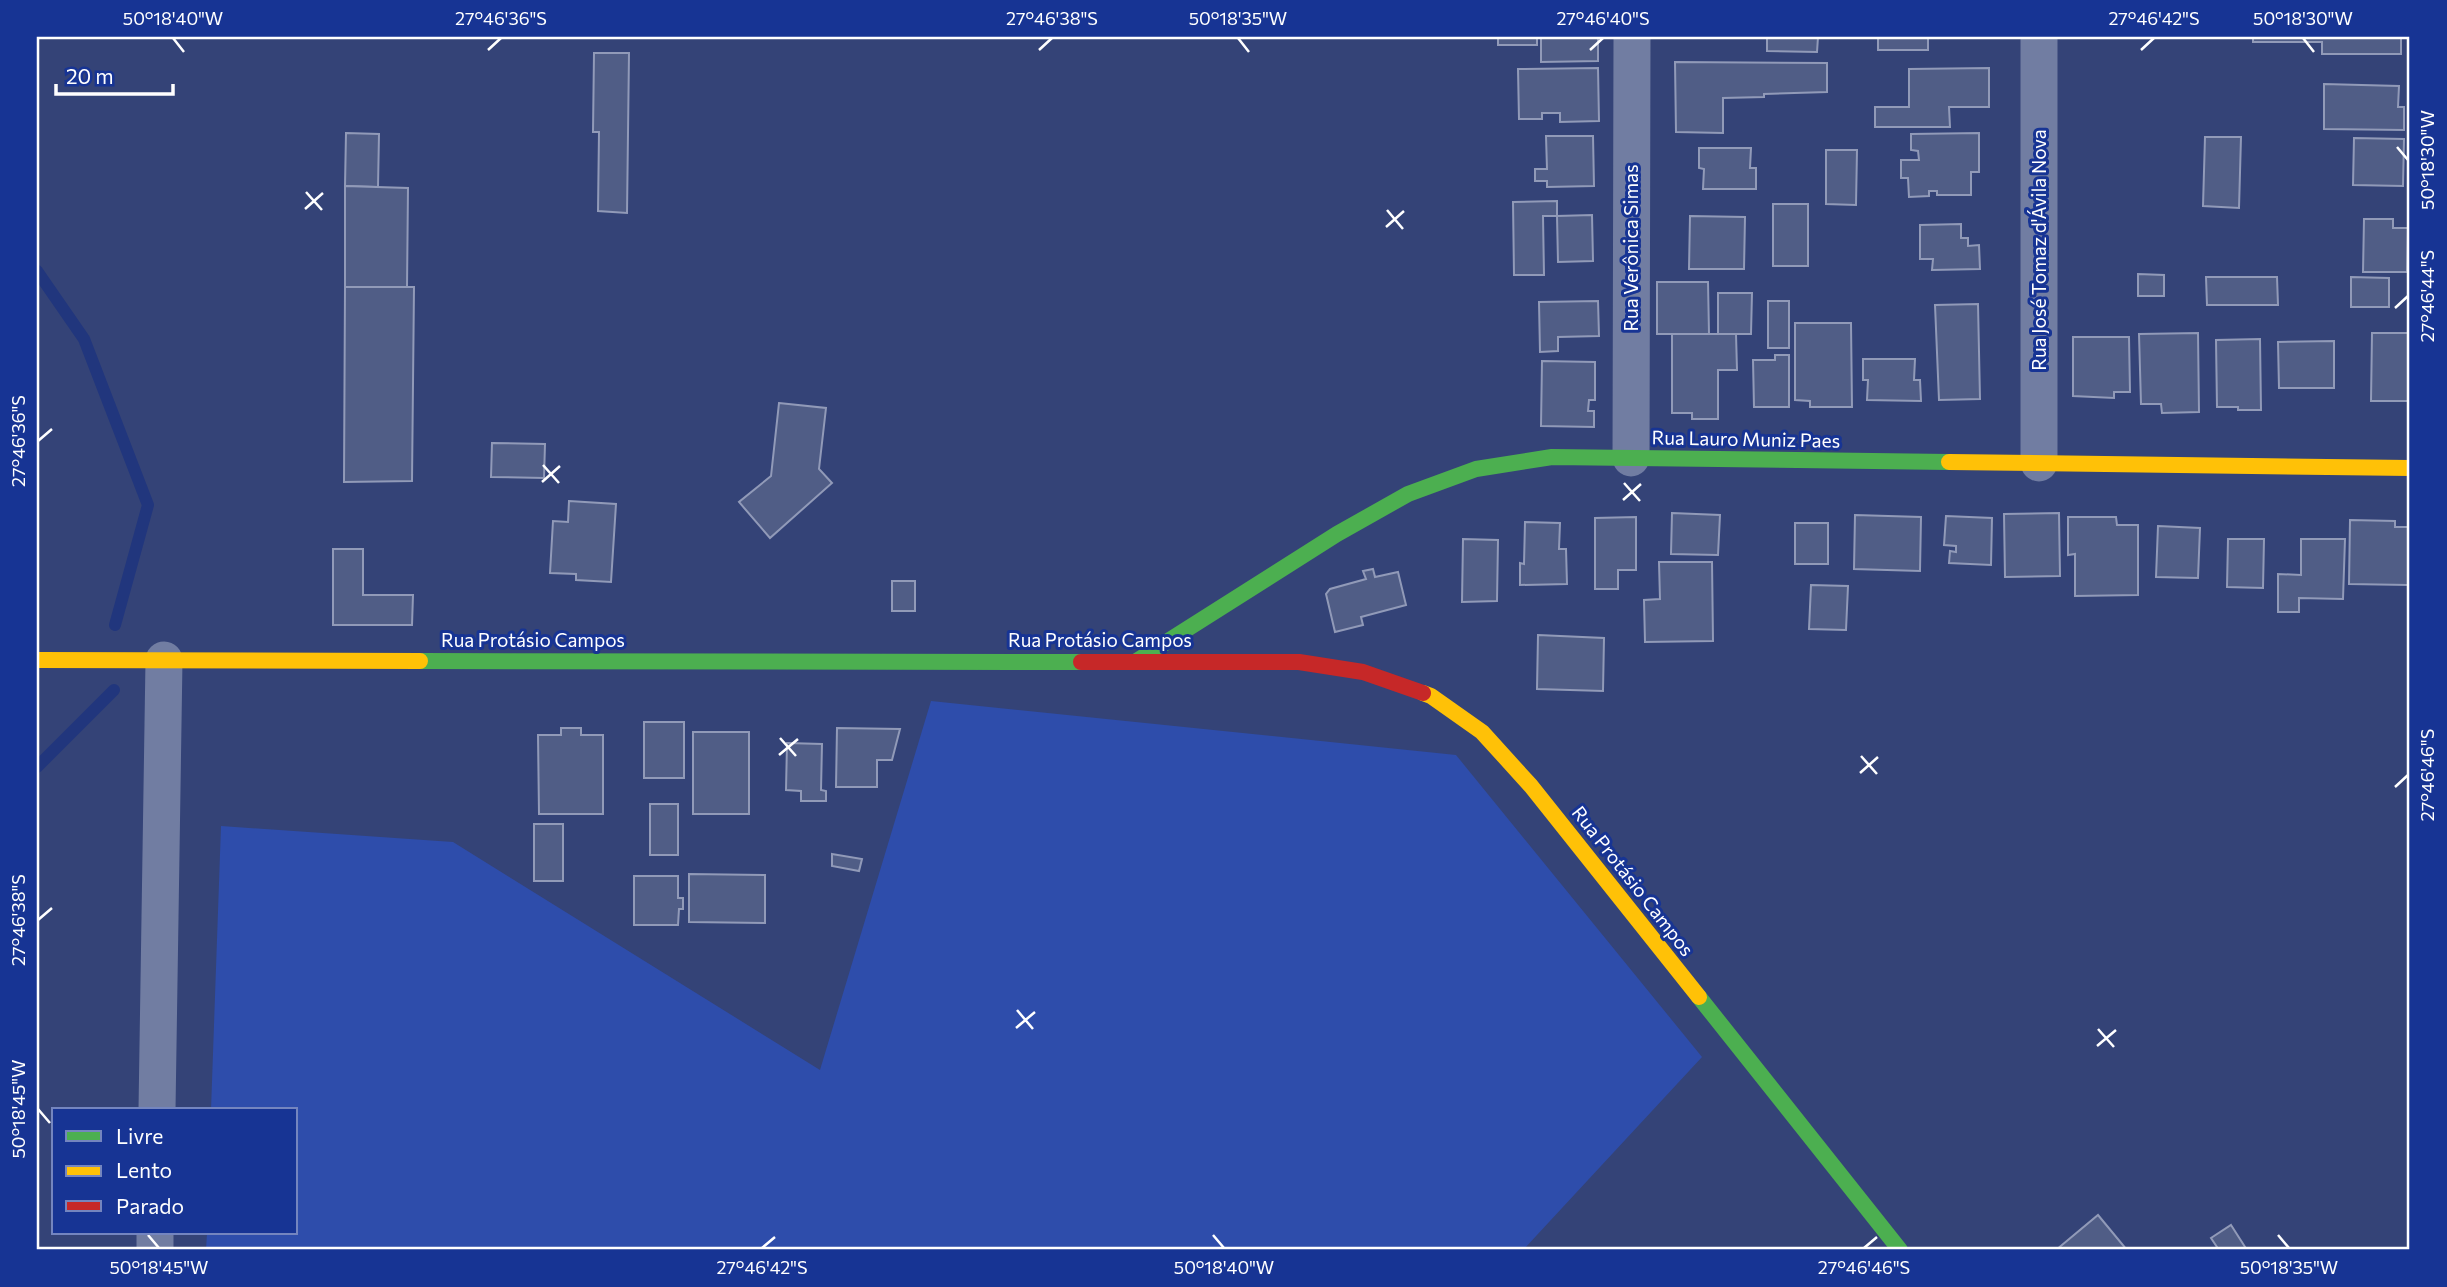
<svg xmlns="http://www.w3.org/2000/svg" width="2447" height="1287" viewBox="0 0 2447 1287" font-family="Commissioner,sans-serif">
<rect width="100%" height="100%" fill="#344377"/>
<polygon fill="#2e4dab" points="931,701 1456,755 1702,1057 1523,1250 206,1250 207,1233 296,1233 296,1110 211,1110 221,826 453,842 820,1070"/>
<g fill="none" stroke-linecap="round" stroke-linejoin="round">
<g stroke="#21367d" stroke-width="12">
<polyline points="37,271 84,339 148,505 115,625"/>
<polyline points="37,767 114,690"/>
</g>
</g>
<g fill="#505d86" stroke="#919ab8" stroke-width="2">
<rect x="1498" y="37" width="39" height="8"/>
<polygon points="1541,37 1598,37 1598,61 1541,62"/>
<polygon points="1767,37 1818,37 1817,52 1767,51"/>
<rect x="1878" y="37" width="50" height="13"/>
<polygon points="2253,37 2401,37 2401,54 2322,54 2322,42 2253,42"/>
<polygon points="594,53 629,53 627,213 598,211 599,132 593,132"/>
<polygon points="1675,62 1827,63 1827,92 1764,94 1764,97 1723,98 1723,133 1676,132"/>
<polygon points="1598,68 1599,121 1560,122 1560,113 1542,113 1542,119 1519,119 1518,69"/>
<polygon points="1989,68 1989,107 1949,107 1950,127 1875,127 1875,107 1909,107 1909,69"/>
<polygon points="2324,84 2399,86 2398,107 2404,107 2404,130 2324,129"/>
<polygon points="346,133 379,134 378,187 345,186"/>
<polygon points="1979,133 1979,172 1971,172 1971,195 1937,195 1937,191 1929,191 1929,196 1909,197 1908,178 1901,178 1901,160 1919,160 1918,151 1911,150 1911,134"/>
<polygon points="1546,136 1593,136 1594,186 1547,187 1547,181 1535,181 1535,169 1547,169"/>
<polygon points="2205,137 2241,137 2239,208 2203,206"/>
<polygon points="2354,138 2404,139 2403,186 2353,185"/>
<polygon points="1699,148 1751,148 1750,168 1756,168 1756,189 1703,189 1704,169 1699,168"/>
<polygon points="1826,150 1857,150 1856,205 1826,204"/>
<polygon points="345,186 408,188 407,287 345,287"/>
<polygon points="1557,201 1557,216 1543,216 1544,275 1514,275 1513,202"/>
<rect x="1773" y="204" width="35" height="62"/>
<polygon points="1592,215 1593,261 1558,262 1557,216"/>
<polygon points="1690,216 1745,217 1744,269 1689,269"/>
<polygon points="2364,219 2393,219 2393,228 2408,228 2407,272 2363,272"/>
<polygon points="1961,224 1961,238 1968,238 1968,246 1979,245 1980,269 1932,270 1933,259 1920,259 1920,225"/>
<polygon points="2138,274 2164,275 2164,296 2138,296"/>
<polygon points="2206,277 2277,277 2278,305 2207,305"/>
<polygon points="2351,277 2389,278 2389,307 2351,307"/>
<polygon points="1657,282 1708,282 1709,334 1657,334"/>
<polygon points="345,287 414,287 412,481 344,482"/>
<polygon points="1718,293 1752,293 1751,334 1718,334"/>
<polygon points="1598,301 1599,336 1558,337 1558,351 1540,352 1539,302"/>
<rect x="1768" y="301" width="21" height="47"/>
<polygon points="1978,304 1980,399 1939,400 1935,305"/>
<polygon points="1795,323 1851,323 1852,407 1810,407 1810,401 1795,400"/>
<polygon points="2198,333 2199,412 2162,413 2161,404 2141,404 2139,334"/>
<polygon points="2372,333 2410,333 2409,401 2371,401"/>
<polygon points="1672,334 1736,334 1737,370 1718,370 1718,419 1692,419 1692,413 1672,413"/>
<polygon points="2073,337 2129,337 2130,392 2114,392 2114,398 2073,396"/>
<polygon points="2260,339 2261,410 2238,410 2238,407 2217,407 2216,340"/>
<polygon points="2334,341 2334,388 2279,388 2278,342"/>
<polygon points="1775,355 1789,355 1789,407 1754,407 1753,360 1775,360"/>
<polygon points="1863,359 1915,359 1914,380 1920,380 1921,401 1867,400 1868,380 1863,380"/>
<polygon points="1542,361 1595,362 1595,400 1589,400 1588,411 1594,411 1594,427 1541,426"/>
<polygon points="779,403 826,408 819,469 832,483 770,538 739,502 771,476"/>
<polygon points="492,443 545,444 544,478 491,477"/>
<polygon points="569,501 616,504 611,582 576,580 576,574 550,573 553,521 568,522"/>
<polygon points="1672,513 1720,515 1718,555 1671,554"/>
<polygon points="2059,513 2060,576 2005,577 2004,514"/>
<polygon points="1855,515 1921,517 1920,571 1854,569"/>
<polygon points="1946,516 1992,518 1991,565 1949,563 1950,551 1956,552 1956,546 1944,545"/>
<polygon points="1636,517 1636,570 1618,570 1618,589 1595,589 1595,518"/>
<polygon points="2068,517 2116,517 2117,525 2138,525 2138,595 2075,596 2075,554 2068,555"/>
<polygon points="2350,520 2395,521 2395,527 2410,527 2408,585 2349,584"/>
<polygon points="1525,522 1560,523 1559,549 1566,549 1567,584 1520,585 1520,563 1524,564"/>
<rect x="1795" y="523" width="33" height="41"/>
<polygon points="2158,526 2200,528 2198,578 2156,577"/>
<polygon points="1463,539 1498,540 1497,601 1462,602"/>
<polygon points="2228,539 2264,539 2263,588 2227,587"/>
<polygon points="2301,539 2345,539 2343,599 2299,598 2299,612 2278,612 2278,574 2301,575"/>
<polygon points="333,549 363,549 363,595 413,595 412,625 333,625"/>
<polygon points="1659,562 1712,562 1713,641 1645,642 1644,600 1660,599"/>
<polygon points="1373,569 1375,577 1398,572 1406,605 1361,617 1363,625 1335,632 1326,594 1330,589 1366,579 1363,571"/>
<rect x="892" y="581" width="23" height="30"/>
<polygon points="1811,585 1848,586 1846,630 1809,629"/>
<polygon points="1538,635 1604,638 1603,691 1537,689"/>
<rect x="644" y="722" width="40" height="56"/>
<polygon points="561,728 581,728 581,735 603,735 603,814 539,814 538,735 561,735"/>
<polygon points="837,728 900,729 892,760 877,760 877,787 836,787"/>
<rect x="693" y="732" width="56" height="82"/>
<polygon points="787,743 822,744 821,790 826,791 826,801 801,801 801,791 786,790"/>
<rect x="650" y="804" width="28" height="51"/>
<rect x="534" y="824" width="29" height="57"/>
<polygon points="832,854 862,859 859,871 832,866"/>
<polygon points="689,874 765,875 765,923 689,922"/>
<polygon points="634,876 678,876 678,898 683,898 683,909 679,909 678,925 634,925"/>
<polygon points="2098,1215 2127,1250 2056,1250"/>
<polygon points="2231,1225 2247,1250 2219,1250 2211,1238"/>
</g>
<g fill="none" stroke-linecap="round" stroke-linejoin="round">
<g stroke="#717da2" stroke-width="37">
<polyline points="2039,37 2039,463"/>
<polyline points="1631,458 1632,37"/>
<polyline points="157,1110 164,660"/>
<polyline points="155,1250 155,1233"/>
</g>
<g stroke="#4caf50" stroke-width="16">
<polyline points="420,661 1081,662"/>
<polyline points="1135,662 1337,534 1408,494 1476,469 1552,457 1949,462"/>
<polyline points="1699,997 1900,1250"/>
</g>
<g stroke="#ffc107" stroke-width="16">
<polyline points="1949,462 2410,468"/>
<polyline points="37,660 420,661"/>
<polyline points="1423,693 1431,696 1482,732 1531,786 1699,997"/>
</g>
<polyline stroke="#c62828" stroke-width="16" points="1081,662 1299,662 1363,672 1423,693"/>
</g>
<path fill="none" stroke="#fff" stroke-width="2.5" d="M 173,38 L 184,52M 1238,38 L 1249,52M 2303,38 L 2314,52M 488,50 L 501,38M 1039,50 L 1052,38M 1590,50 L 1603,38M 2141,50 L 2154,38M 2397,147 L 2408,160M 306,192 L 322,210M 305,209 L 323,193M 1387,210 L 1403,229M 1386,227 L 1404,211M 2395,308 L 2408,296M 38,441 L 52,429M 543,465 L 559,483M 542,482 L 560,466M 1624,483 L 1640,501M 1623,500 L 1641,484M 780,738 L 796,756M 779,755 L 798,739M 1861,756 L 1877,774M 1860,773 L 1878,757M 2395,787 L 2408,775M 38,920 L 52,908M 1017,1010 L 1033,1029M 1016,1028 L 1035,1012M 2098,1029 L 2114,1047M 2097,1046 L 2116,1030M 38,1109 L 50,1123M 148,1235 L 159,1248M 1213,1235 L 1224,1248M 2278,1235 L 2289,1248M 762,1248 L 775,1237M 1864,1248 L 1877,1237"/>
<g text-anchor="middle" stroke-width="6" stroke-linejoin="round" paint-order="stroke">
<g font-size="19" fill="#fff" stroke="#173494">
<text transform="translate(1631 248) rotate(-90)" y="7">Rua Verônica Simas</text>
<text transform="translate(2039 250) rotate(-90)" y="7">Rua José Tomaz d'Ávila Nova</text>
<text transform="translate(1746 439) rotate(1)" y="7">Rua Lauro Muniz Paes</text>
<text x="533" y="647">Rua Protásio Campos</text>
<text x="1100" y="647">Rua Protásio Campos</text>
<text transform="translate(1633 881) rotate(52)" y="7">Rua Protásio Campos</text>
</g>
</g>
<rect width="2447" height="1287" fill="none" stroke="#173494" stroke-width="77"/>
<rect x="52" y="1108" width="245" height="126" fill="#173494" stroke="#7485bf" stroke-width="2"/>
<rect x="66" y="1131" width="35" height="10" fill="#4caf50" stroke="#7485bf" stroke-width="2"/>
<text x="116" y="1144" font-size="21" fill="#ffffff">Livre</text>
<rect x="66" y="1166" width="35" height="10" fill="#ffc107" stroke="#7485bf" stroke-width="2"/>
<text x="116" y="1178" font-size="21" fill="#ffffff">Lento</text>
<rect x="66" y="1201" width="35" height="10" fill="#c62828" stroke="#7485bf" stroke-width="2"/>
<text x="116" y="1214" font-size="21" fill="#ffffff">Parado</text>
<path d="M56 84v10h117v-10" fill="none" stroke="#ffffff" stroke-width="3.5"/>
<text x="66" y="84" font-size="21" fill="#ffffff" stroke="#173494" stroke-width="5" paint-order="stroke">20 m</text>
<rect x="38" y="38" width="2370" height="1210" fill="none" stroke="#fff" stroke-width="2.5"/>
<g font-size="18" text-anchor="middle" fill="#fff">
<text x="173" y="25">50°18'40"W</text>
<text x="501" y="25">27°46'36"S</text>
<text x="1052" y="25">27°46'38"S</text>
<text x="1238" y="25">50°18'35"W</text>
<text x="1603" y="25">27°46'40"S</text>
<text x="2154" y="25">27°46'42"S</text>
<text x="2303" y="25">50°18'30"W</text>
<text transform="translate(2428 160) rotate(-90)" y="6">50°18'30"W</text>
<text transform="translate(2428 296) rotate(-90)" y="6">27°46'44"S</text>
<text transform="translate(19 441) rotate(-90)" y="6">27°46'36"S</text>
<text transform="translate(2428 775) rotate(-90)" y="6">27°46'46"S</text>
<text transform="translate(19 920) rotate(-90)" y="6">27°46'38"S</text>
<text transform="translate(19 1109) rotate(-90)" y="6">50°18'45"W</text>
<text x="159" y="1274">50°18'45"W</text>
<text x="762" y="1274">27°46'42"S</text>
<text x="1224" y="1274">50°18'40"W</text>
<text x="1864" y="1274">27°46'46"S</text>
<text x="2289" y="1274">50°18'35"W</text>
</g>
</svg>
